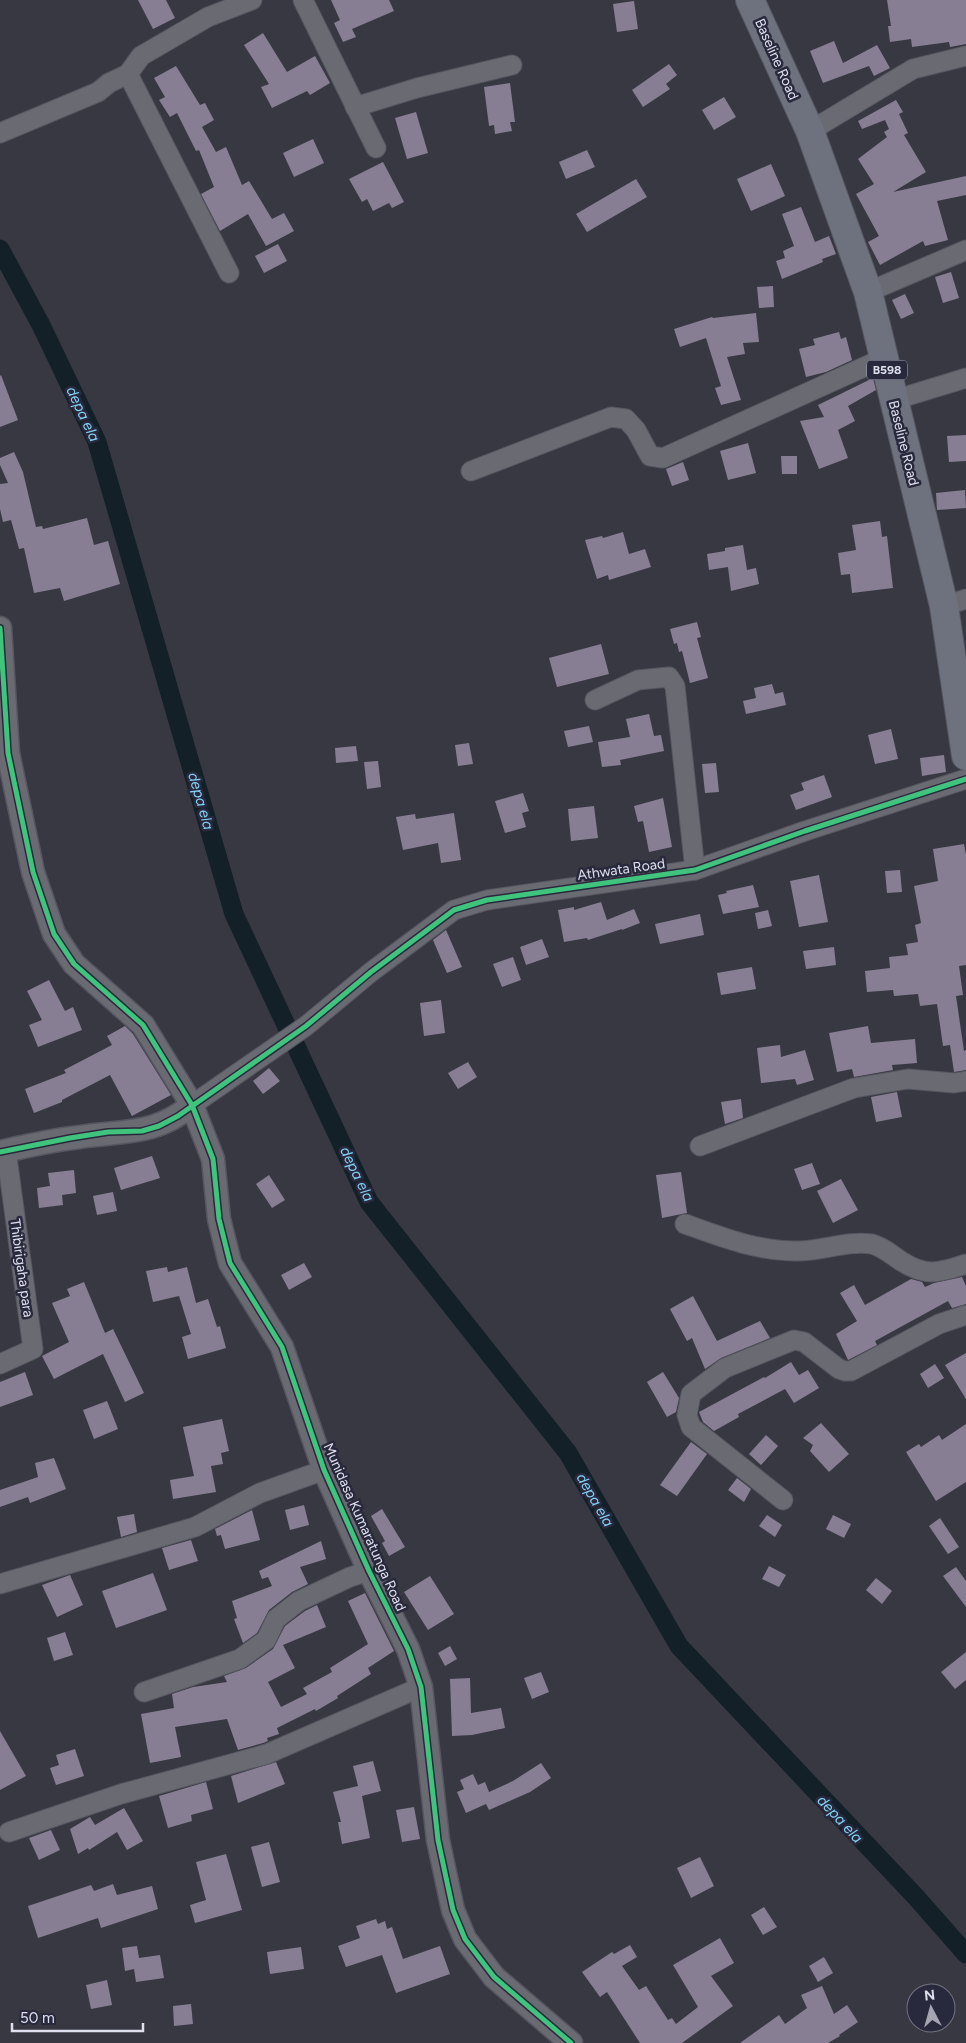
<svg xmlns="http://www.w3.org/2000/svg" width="966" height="2043" viewBox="0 0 966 2043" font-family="Figtree,sans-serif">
<rect width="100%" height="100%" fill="#383843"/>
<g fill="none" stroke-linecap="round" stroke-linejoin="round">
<polyline stroke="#132028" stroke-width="19" points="0,249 41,325 97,442 234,914 369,1202 568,1453 679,1646 915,1896 966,1954"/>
</g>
<g fill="#877e93">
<polygon points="138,0 166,0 175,18 153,29"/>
<polygon points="331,0 389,0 394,11 352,29 356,37 343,42 334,23 340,20"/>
<polygon points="887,0 966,0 966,44 950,47 949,42 912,47 911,39 890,42 888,26 891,26"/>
<polygon points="634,1 638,29 617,32 613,4"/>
<polygon points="263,33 287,72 315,56 330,83 310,95 307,91 272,108 261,87 269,84 244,45"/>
<polygon points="834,41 843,63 877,45 890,68 874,76 869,66 823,83 810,51"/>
<polygon points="669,64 677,75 666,84 670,89 643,107 632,90"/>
<polygon points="176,66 200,105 205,103 214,120 202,127 216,152 226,147 242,185 249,181 272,219 284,213 294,231 266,246 248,214 220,231 201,194 214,187 199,150 196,151 177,113 170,117 159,100 165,97 154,78"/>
<polygon points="510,83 515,122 510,122 512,131 495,134 494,125 489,126 484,87"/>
<polygon points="724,97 736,117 714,130 702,110"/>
<polygon points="896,100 903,112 899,114 908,133 904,135 926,172 893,192 966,176 966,195 937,201 948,240 925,246 923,241 880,265 868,242 879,236 856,194 874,184 858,159 887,137 884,132 889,129 885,120 862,129 858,121"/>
<polygon points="416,112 428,153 407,159 395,118"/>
<polygon points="313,139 324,163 294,177 283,153"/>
<polygon points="587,150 595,167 566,179 559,162"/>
<polygon points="383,162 404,202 392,208 389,203 373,211 367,199 362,202 349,179"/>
<polygon points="771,164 785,196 751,211 737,179"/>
<polygon points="636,179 647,197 587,232 576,214"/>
<polygon points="801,207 815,242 829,236 836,254 822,259 823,262 782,279 776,261 785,258 783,251 794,246 782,214"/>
<polygon points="278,244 287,261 264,273 255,256"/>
<polygon points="951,272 959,298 943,303 935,277"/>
<polygon points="773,286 774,307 759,308 757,287"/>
<polygon points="905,294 914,313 901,319 892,300"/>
<polygon points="756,313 759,342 743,343 745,354 727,357 741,400 721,405 715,388 721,386 706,338 680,347 674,329 712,317 713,318"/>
<polygon points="839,332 841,339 846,337 852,360 826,372 806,377 799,349 815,345 813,339"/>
<polygon points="1,375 18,420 0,427 0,376"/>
<polygon points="873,378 876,390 848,406 855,421 838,430 848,458 819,469 800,421 824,417 818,405"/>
<polygon points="966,435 966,461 949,462 947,436"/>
<polygon points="748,443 756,473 728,480 720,451"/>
<polygon points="14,452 23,472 36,527 42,526 43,529 87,518 94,545 108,541 120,584 64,601 60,588 34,593 24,548 19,549 11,520 3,522 0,509 0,484 8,483 0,465 0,458"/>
<polygon points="781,456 797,456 797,474 782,474"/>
<polygon points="683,462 689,480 672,486 666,469"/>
<polygon points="965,490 966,508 937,510 936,493"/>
<polygon points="880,521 882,537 887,536 893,588 852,593 850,574 841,575 838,553 856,550 852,525"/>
<polygon points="623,532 629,554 645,549 651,567 609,580 608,575 597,579 585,540 602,536 603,538"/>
<polygon points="743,545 747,570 756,568 759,584 731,591 728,567 709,570 707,554 725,551 725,548"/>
<polygon points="697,622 701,637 697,638 708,678 690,683 682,651 679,652 677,643 674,644 670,629"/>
<polygon points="601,644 609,674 557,687 549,658"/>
<polygon points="772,684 775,694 783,692 786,705 746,714 743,701 756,698 754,688"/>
<polygon points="649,714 654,736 661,735 664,751 620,760 621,765 602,767 598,742 630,737 626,719"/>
<polygon points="589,726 593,742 568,747 564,731"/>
<polygon points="891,729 898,759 875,764 868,735"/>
<polygon points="469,743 473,764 458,766 455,745"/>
<polygon points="356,746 358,761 336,763 335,748"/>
<polygon points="944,755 946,772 922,776 920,758"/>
<polygon points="378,761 381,787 367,789 364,762"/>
<polygon points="716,763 719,792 705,793 702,764"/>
<polygon points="824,775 832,797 796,810 790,795 804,790 801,783"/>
<polygon points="523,793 529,811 522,813 526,827 505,833 495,801"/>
<polygon points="663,798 672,847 649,852 643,821 638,822 634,806"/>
<polygon points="594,806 598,838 571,841 568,809"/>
<polygon points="454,813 461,860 441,863 438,843 403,850 396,817 415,814 416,819"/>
<polygon points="964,844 966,855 966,965 959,966 963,995 956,996 964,1051 966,1050 966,1070 954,1072 950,1045 943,1046 937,1004 920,1006 918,994 894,996 893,990 867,992 865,971 890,968 889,957 908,955 906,944 918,942 915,925 921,923 914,886 938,881 933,849"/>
<polygon points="900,870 902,892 887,893 885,871"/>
<polygon points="819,875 828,922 799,927 790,881"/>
<polygon points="753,885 759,907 723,914 718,895 727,893 726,891"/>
<polygon points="601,902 607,920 634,909 640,923 622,930 622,929 588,940 587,938 564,942 558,910 574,907 574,910"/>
<polygon points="768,910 772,926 758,929 755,913"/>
<polygon points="700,914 704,935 660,944 655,924"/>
<polygon points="446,930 462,967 447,973 433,940"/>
<polygon points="542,939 549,957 526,965 520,947"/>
<polygon points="834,947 836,965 806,969 803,951"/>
<polygon points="513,957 521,980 502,987 493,964"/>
<polygon points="752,967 756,989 721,995 717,973"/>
<polygon points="49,980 65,1011 73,1007 82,1030 38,1047 29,1025 42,1020 27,991"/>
<polygon points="441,1000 445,1033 424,1036 420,1003"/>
<polygon points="125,1026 133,1034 171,1095 132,1116 110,1075 62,1100 62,1102 34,1113 25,1089 66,1073 64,1070 112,1045 107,1036"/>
<polygon points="868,1026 871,1043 915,1039 917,1063 892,1065 893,1070 854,1077 852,1069 837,1072 829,1033"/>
<polygon points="780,1045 781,1057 805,1050 814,1080 797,1085 795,1079 761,1083 757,1048"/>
<polygon points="468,1062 477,1077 458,1089 448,1073"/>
<polygon points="269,1068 280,1081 263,1094 253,1081"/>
<polygon points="897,1092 902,1117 876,1122 871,1097"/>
<polygon points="741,1099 743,1118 725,1124 721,1102"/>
<polygon points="152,1156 160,1178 121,1190 114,1168"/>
<polygon points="812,1163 820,1184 802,1190 794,1169"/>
<polygon points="74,1170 76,1193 62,1195 63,1205 39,1208 37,1188 50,1186 48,1173"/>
<polygon points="681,1172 687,1213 662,1218 656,1175"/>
<polygon points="269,1175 285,1200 272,1208 256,1184"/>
<polygon points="841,1179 858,1210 833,1223 817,1191"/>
<polygon points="113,1192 117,1211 97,1215 93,1196"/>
<polygon points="304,1263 312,1277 289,1290 281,1275"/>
<polygon points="167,1267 168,1272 187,1267 196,1303 208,1299 217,1327 220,1326 226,1348 188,1359 182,1337 191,1334 179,1296 153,1302 146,1271"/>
<polygon points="962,1277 966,1286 966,1304 952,1308 948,1301 875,1341 877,1345 848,1360 836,1334 857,1321 840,1293 854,1285 865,1305 911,1279 922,1282 925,1287 934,1283"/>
<polygon points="84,1282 105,1333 113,1329 144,1393 125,1402 103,1354 54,1379 42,1356 69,1342 52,1303 70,1296 67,1289"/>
<polygon points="693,1296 717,1341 760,1321 770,1338 721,1358 705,1369 692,1338 687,1341 670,1309"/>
<polygon points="966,1353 966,1399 945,1365"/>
<polygon points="791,1362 799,1375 808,1370 819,1388 794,1403 785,1389 738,1414 739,1417 714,1431 703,1422 699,1412 764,1377 765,1378"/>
<polygon points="935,1364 944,1378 928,1388 920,1374"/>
<polygon points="25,1372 33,1395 0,1407 0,1382"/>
<polygon points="663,1372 679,1398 676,1412 667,1417 647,1382"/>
<polygon points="107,1401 118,1429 94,1439 83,1410"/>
<polygon points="222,1419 229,1451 221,1453 223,1464 211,1466 216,1492 173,1499 170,1480 194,1476 183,1427"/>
<polygon points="821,1423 849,1454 829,1472 810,1451 813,1445 803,1438"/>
<polygon points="966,1424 966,1482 936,1501 906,1452 919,1444 921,1447 939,1435 942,1440"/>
<polygon points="766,1435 778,1446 761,1465 749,1454"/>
<polygon points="691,1442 707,1454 677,1496 660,1485"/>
<polygon points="54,1458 66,1489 30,1503 28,1497 0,1507 0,1490 38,1477 35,1463"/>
<polygon points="737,1478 751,1489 744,1502 728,1490"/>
<polygon points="304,1505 309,1525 290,1530 285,1510"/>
<polygon points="382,1509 405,1547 389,1556 382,1543 385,1541 371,1516"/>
<polygon points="252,1510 260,1540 225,1549 221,1535 217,1536 215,1529"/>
<polygon points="134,1514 137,1532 121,1537 117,1517"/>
<polygon points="767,1515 782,1525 775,1537 759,1526"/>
<polygon points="833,1515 851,1524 844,1538 826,1529"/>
<polygon points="940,1518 959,1547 948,1554 929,1526"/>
<polygon points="191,1540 198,1561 169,1570 162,1548"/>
<polygon points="321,1541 326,1559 300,1567 308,1584 292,1592 269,1610 257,1633 243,1643 234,1619 237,1618 232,1601 272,1586 268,1577 262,1579 259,1571"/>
<polygon points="769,1566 786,1575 779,1587 762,1579"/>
<polygon points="956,1567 966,1581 966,1607 943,1576"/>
<polygon points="153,1573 167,1610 116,1628 102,1591"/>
<polygon points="70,1575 83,1605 57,1617 42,1585"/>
<polygon points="430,1576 454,1614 428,1630 404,1592"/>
<polygon points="876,1578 892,1591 882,1604 866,1590"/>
<polygon points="365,1593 394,1651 368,1668 371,1674 337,1696 338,1698 316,1711 315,1709 277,1728 279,1734 267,1738 268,1741 263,1743 238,1750 227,1719 175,1727 181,1757 150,1763 141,1714 174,1708 172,1694 193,1687 227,1682 224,1676 246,1668 273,1649 285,1626 305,1611 317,1605 326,1627 283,1645 295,1668 268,1682 281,1707 307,1694 303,1688 332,1672 330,1668 368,1644 348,1601"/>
<polygon points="65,1632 73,1655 54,1661 47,1638"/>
<polygon points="450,1646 457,1659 445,1666 438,1653"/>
<polygon points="966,1652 966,1680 955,1689 941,1672"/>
<polygon points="541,1672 549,1692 532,1699 524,1678"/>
<polygon points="470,1678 471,1713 501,1708 505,1728 472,1735 452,1736 450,1679"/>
<polygon points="0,1731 26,1776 0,1790"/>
<polygon points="75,1749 84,1776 56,1785 50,1768 59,1765 56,1755"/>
<polygon points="373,1761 381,1791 362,1796 370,1838 342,1844 338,1822 341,1822 333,1792 358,1786 353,1766"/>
<polygon points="276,1762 285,1784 238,1803 231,1776"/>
<polygon points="541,1763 551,1778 530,1792 489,1810 486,1804 466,1813 457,1792 464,1789 460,1780 473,1774 478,1785 485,1782 489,1792 513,1781"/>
<polygon points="206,1782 213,1809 191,1815 192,1821 168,1828 159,1796"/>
<polygon points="414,1807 420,1839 402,1842 396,1810"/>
<polygon points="124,1808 143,1841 127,1850 117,1832 89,1850 88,1848 78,1854 70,1829 90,1817 95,1825"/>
<polygon points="51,1830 60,1850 39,1860 29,1838"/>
<polygon points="269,1842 280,1882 262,1887 251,1847"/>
<polygon points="226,1854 242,1910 195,1923 190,1905 206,1900 196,1862"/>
<polygon points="700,1857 714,1886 691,1898 677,1868"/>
<polygon points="113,1884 117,1895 152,1886 158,1909 101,1928 98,1918 38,1938 28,1906 91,1885 94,1891"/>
<polygon points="764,1907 777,1927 763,1935 751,1915"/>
<polygon points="376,1919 378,1924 385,1921 387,1929 392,1927 403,1959 440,1946 450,1974 396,1993 382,1955 346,1967 338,1946 360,1938 356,1926"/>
<polygon points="720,1938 734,1963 711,1976 733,2006 682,2043 640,2043 607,1992 600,1997 582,1972 612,1952 614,1954 630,1945 637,1957 622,1966 639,1990 646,1986 668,2020 672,2018 676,2024 698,2007 673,1965"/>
<polygon points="137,1946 139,1958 160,1955 164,1978 136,1982 134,1969 125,1971 122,1948"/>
<polygon points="301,1947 304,1969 270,1974 267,1952"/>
<polygon points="824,1957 833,1973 818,1982 809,1966"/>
<polygon points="107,1980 112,2005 91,2009 86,1985"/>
<polygon points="822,1986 834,2014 847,2005 858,2022 839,2035 840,2036 828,2043 740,2043 779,2015 785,2024 807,2008 801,1995"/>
<polygon points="191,2004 193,2024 174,2026 173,2006"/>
</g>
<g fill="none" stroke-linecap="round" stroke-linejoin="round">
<g stroke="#565660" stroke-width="21">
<g id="minor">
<polyline points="303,0 376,148"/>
<polyline points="128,74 229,273"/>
<polyline points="355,107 417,88 512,65"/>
<polyline points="810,131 913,69 966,56"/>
<polyline points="0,133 98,92 109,83 128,74 141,56 208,17 252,0"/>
<polyline points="868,292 966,250"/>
<polyline points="894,400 966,378"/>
<polyline points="471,471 611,417 626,419 636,430 650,456 663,458 884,358"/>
<polyline points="944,606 966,599"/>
<polyline points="595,700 638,680 669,677 675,686 695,870"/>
<polyline points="192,1105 306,1026 371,972 454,910 487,900 695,870 805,831 966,779"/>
<polyline points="700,1146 854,1088 908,1079 954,1083 966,1081"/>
<path d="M 685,1224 C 721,1237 757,1251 796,1251 C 821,1252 846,1240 872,1244 C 883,1247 892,1255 901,1261 C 925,1277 940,1273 966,1264"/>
<polyline points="0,1364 33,1349 6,1150"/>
<polyline points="783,1500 691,1427 687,1415 691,1394 725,1368 794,1340 804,1342 839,1369 845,1371 851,1371 939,1324 966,1315"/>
<polyline points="0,1584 195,1527 260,1493 324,1470"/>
<polyline points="144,1692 240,1659 266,1640 276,1619 299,1601 350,1577 369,1571"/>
<polyline points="9,1832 121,1794 267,1754 421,1687"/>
</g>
</g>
<g stroke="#565660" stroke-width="25">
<g id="tertiary">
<polyline points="0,628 8,753 33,872 54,934 74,964 143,1025 192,1105 213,1159 219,1219 230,1263 282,1347 324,1470 369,1571 408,1649 421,1687 438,1840 453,1910 465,1939 494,1977 571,2043"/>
<path d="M 0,1152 C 26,1146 53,1140 80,1137 C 125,1130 154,1136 192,1105"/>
</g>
</g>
<g stroke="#565660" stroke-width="30">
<polyline id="primary" points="750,0 810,131 868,292 944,606 966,756"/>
</g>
<use href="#minor" stroke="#6a6a73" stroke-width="19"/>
<use href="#tertiary" stroke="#6a6a73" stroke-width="22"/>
<use href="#primary" stroke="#6e727e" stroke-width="28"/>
<g stroke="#29293d" stroke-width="8">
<g id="cycleway">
<polyline points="0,628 8,753 33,872 54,934 74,964 143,1025 192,1105 213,1159 219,1219 230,1263 282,1347 324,1470 369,1571 408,1649 421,1687 438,1840 453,1910 465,1939 494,1977 571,2043"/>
<polyline points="0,1152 70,1138 108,1132 142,1131 159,1126 178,1116 306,1026 371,972 454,910 487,900 695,870 805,831 966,779"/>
</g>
</g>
<use href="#cycleway" stroke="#40c37c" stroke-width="5"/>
</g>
<g text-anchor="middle" stroke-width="5" stroke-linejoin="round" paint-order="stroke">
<rect fill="#29293d" stroke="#a8a9b8" stroke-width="1" x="867" y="360.5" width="40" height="19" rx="4"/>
<g font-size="12" font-weight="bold" fill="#dfe0ed">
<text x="887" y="374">B598</text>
</g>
<g font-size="14" fill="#dfe0ed" stroke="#29293d">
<text transform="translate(777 59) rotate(66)" y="5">Baseline Road</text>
<text transform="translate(904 443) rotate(76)" y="5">Baseline Road</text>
<text transform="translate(621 869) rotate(-8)" y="5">Athwata Road</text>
<text transform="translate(22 1268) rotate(82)" y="5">Thibirigaha para</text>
<text transform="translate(365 1527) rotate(66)" y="5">Munidasa Kumaratunga Road</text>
</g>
<g font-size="15" font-style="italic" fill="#83d2f6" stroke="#29293d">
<text transform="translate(83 414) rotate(65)" y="5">depa ela</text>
<text transform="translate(201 801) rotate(74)" y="5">depa ela</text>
<text transform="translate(357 1174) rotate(64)" y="5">depa ela</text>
<text transform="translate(595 1500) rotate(60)" y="5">depa ela</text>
<text transform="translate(840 1819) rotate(47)" y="5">depa ela</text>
</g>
</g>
<g transform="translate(931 2008) rotate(354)"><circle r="24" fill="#29293d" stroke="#727283"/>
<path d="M0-4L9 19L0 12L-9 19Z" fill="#a5a5b2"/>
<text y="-8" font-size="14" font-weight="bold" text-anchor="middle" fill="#dfe0ed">N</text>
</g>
<path d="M12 2023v8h131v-8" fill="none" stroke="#dfe0ed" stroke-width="2.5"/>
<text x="20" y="2023" font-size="15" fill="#dfe0ed" stroke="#29293d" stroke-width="4" paint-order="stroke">50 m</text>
</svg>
